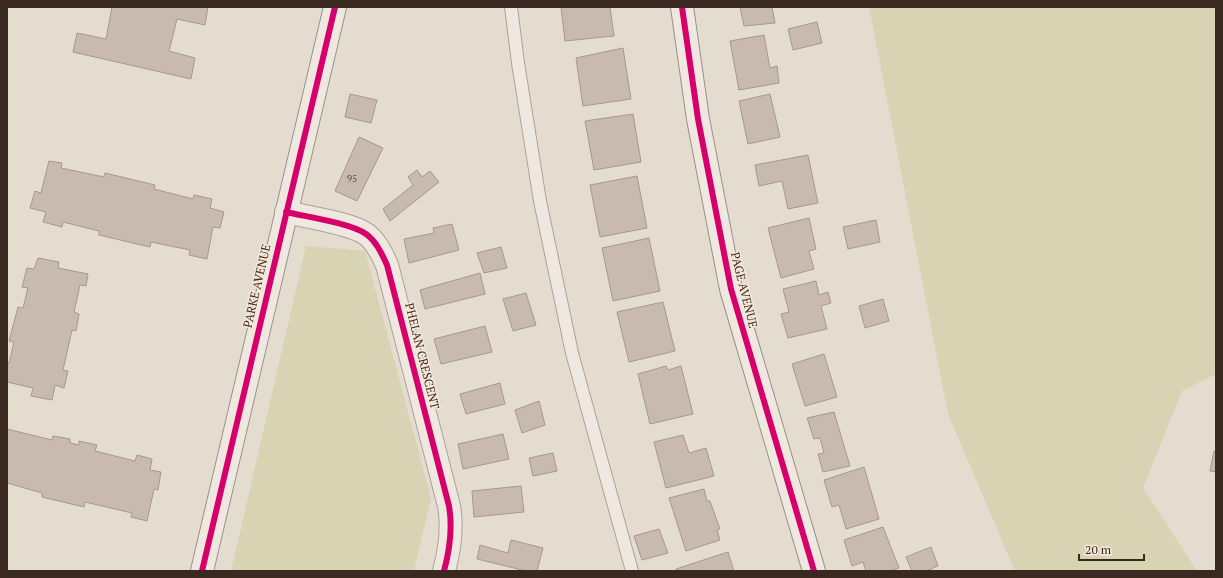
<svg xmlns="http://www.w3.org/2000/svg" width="1223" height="578" font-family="'PT Serif',serif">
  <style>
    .green { fill: #d7d3b3 }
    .building { fill: #c9bab1; stroke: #a5988f }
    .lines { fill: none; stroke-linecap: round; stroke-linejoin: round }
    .lane-casing { stroke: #aba299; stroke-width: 14 }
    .street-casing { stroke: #aba299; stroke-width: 24 }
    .secondary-casing { stroke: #9a9189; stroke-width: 24 }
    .lane { stroke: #eee8e1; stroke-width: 12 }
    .street { stroke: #eee8e1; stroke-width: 22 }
    .secondary { stroke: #eee8e1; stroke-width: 22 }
    .cycleway-casing { stroke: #f5e8d8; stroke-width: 8 }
    .cycleway { stroke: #d6006c; stroke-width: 6 }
    .labels { text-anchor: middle; stroke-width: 3; stroke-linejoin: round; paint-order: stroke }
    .number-label { font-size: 10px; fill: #5e4d45 }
    .street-label { font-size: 12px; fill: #3a2921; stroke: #f5e8d8 }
  </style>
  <rect width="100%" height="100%" fill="#e5dcd0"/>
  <path class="green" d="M869,7H1216V374L1182,391L1143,488L1197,571H1015L948,414Z
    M306,246L365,251L431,498L414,571H231Z"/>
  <path class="building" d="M112,7H208L205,25L177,19L169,51L195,58L191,79L73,52L77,33L106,39Z
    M561,7H610L614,36L565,41Z
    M740,7H772L775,23L744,26Z
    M817,22L822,43L793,50L788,29Z
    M764,35L770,68L777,66L779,83L739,90L730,41Z
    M623,48L631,99L583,106L576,58Z
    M350,94L377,100L371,123L345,117Z
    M770,94L780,137L748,144L739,101Z
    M633,114L641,162L594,170L585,121Z
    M359,137L383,148L357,201L335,191Z
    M808,155L818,203L788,209L782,181L759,186L755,165Z
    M49,161L62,163L61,168L104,177L105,173L155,185L154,189L193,199L194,195L212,199L210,208L224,212L220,228L213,227L207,259L189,255L190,250L151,242L150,247L99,235V231L63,222L62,227L43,222L46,212L30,208L35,191L41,193Z
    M417,170L422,177L430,171L439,182L390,221L383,209L413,185L408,177Z
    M637,176L647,228L600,237L590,185Z
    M809,218L816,249L809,251L814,269L781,278L768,228Z
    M876,220L880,242L848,249L843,227Z
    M452,224L459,250L409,263L404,239L434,233L433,228Z
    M649,238L660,291L613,301L602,248Z
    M501,247L507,268L484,273L477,253Z
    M38,258L59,262L58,268L88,274L86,286L80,285L74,312L79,314L76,331L72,330L63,370L68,371L64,388L55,385L52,400L31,396L33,388L7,382V363H9L14,342L9,341L18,307L23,308L28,288L22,287L27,268L34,269Z
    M480,273L485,294L425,309L420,290Z
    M816,281L819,295L828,292L831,303L821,306L827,329L788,338L781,314L789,312L783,289Z
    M526,293L536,325L513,331L503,299Z
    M883,299L889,321L865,328L859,306Z
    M663,302L675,351L629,362L617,312Z
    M485,326L492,352L441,364L434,339Z
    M824,354L837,397L805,406L792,364Z
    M666,366L668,370L681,366L693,414L650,424L638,374Z
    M500,383L505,404L466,414L460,394Z
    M539,401L545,425L522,433L515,410Z
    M834,412L850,466L823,472L818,454L824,453L820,438L814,439L807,418Z
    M7,429L52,440L53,436L70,439V443L79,445V441L97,445L95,451L135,461L137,455L152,459L150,470L161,472L158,490L154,489L147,521L131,517L132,513L85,502L84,507L42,497V493L7,483Z
    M503,434L509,459L463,469L458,444Z
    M683,435L689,453L706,448L714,476L666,488L654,442Z
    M1214,451L1216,452V472L1210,471Z
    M553,453L557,471L533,476L529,458Z
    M864,467L879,519L846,529L839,505L832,507L824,480Z
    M521,486L524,512L474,517L472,491Z
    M704,489L707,501H710L720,529L717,530L720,540L686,551L669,498Z
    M883,527L899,568L889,571H866L863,562L852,566L844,540Z
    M659,529L668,553L642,560L634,536Z
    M511,540L543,548L537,571H526L477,559L480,545L508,553Z
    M931,547L938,566L926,571H912L906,557Z
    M728,552L734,571H676V569Z"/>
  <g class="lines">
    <defs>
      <path id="lane" d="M511,7L518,63L540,201L572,353L632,571"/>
      <path id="street" d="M286,212C307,217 350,223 366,234C376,241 382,254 387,265L449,506C453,529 450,549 444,571"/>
      <path id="secondary" d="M682,7L698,119L731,289L814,571
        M202,571L335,7"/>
    </defs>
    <use href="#lane" class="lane-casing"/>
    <use href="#street" class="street-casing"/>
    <use href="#secondary" class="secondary-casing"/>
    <use href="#lane" class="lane"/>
    <use href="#street" class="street"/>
    <use href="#secondary" class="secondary"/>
    <defs>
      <path id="cycleway" d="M682,7L698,119L731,289L814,571
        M286,212C307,217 350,223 366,234C376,241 382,254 387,265L449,506C453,529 450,549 444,571
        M202,571L335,7"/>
    </defs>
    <use href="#cycleway" class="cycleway-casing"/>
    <use href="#cycleway" class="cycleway"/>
  </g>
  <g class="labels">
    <g class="number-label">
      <text x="352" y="182">95</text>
    </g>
    <g class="street-label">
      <text transform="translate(257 286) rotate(-77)" y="4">PARKE AVENUE</text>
      <text transform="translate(744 290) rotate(76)" y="4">PAGE AVENUE</text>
      <text transform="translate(422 356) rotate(76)" y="4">PHELAN CRESCENT</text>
    </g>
  </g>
  <rect width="1223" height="578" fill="none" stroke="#3a2921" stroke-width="16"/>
  <path d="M1079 554v6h65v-6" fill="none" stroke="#3a2921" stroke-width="2"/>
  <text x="1085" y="554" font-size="12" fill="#3a2921" stroke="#f5e8d8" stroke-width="3" paint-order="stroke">20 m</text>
</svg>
